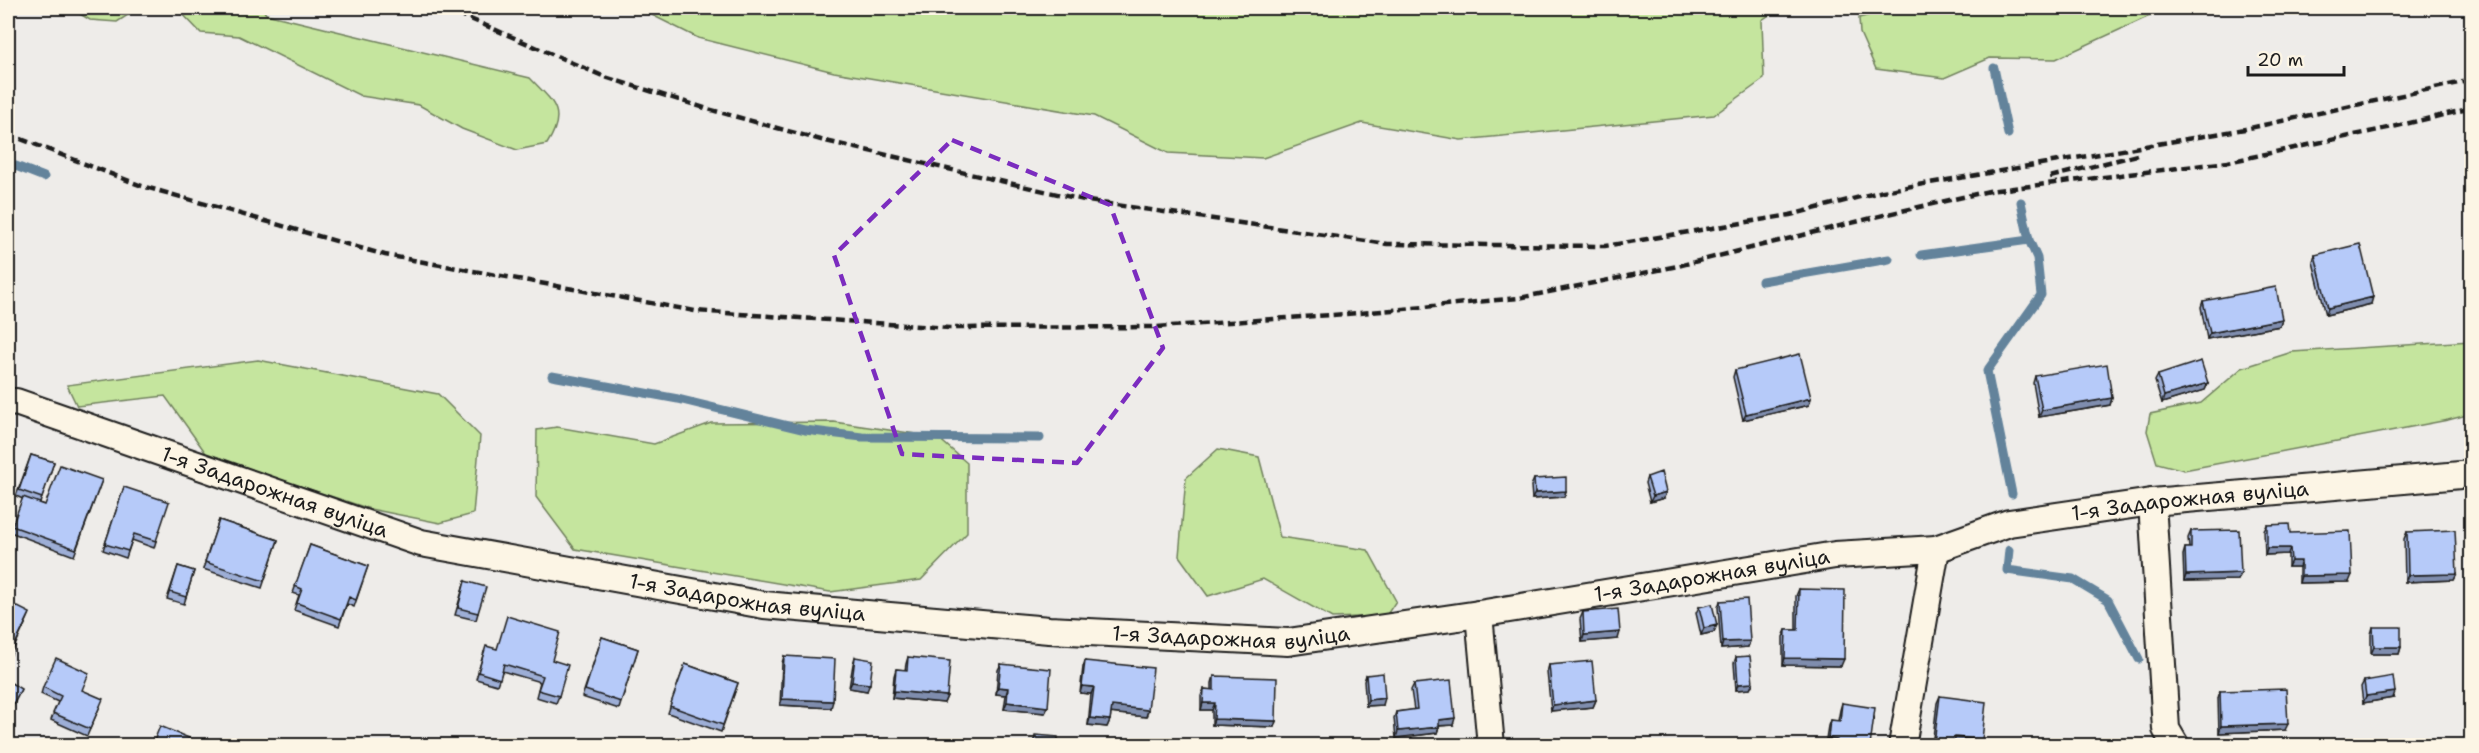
<svg xmlns="http://www.w3.org/2000/svg" width="2479" height="753" font-family="'Shantell Sans',sans-serif">
  <style>
    .green { fill: #c5e59e; stroke: #70805d; stroke-width: 1.5 }
    .lines { fill: none; stroke-linecap: round; stroke-linejoin: round }
    .stream { stroke: #63839b; stroke-width: 9 }
    .minor-casing { stroke: #1c1c1c; stroke-width: 30 }
    .minor { stroke: #fcf5e5; stroke-width: 26 }
    .rail { stroke: #1c1c1c; stroke-width: 4.5; stroke-dasharray: 9 4.5; stroke-linecap: butt }
    .wall { fill: #9daed6; stroke: #1c1c1c; stroke-width: 1.5 }
    .shaded-wall { fill: #7f8dae; stroke: #1c1c1c; stroke-width: 1.5 }
    .building { fill: #b6caf9; stroke: #1c1c1c; stroke-width: 1.5 }
    .marked { fill: none; stroke: #7b2cbf; stroke-width: 4.5; stroke-dasharray: 12 8; stroke-linejoin: round }
    .labels { text-anchor: middle; stroke-width: 6; stroke-linejoin: round; paint-order: stroke }
    .street-label { font-size: 21px; fill: #1c1c1c; stroke: #fcf5e5 }
  </style>
  <rect width="100%" height="100%" fill="#eeece9"/>
  <filter id="ink" filterUnits="userSpaceOnUse"><feTurbulence type="fractalNoise" baseFrequency=".0167" numOctaves="2"/><feDisplacementMap in="SourceGraphic" scale="12" xChannelSelector="R" yChannelSelector="G"/><feConvolveMatrix kernelMatrix="1 2 1 2 8 2 1 2 1" color-interpolation-filters="sRGB"/></filter>
  <g filter="url(#ink)">
    <path class="green" d="M70,8H139L117,22L90,20Z
      M177,8H262L266,14L530,78C553,102 568,111 547,144L517,150L462,129L419,105L361,96L239,36L201,33Z
      M638,8H1780L1762,20L1764,79L1714,115L1461,140L1362,123L1263,158L1168,153L1094,116L834,72L698,38Z
      M1896,8H2167L2056,59L1990,58L1944,78L1876,69L1860,33L1859,18Z
      M2471,341V414L2448,420L2184,470L2157,463L2147,431L2150,414L2201,403L2242,368L2292,352Z
      M258,360L438,394L480,436L473,514L440,523L370,509L208,456L165,396L77,406L67,385Z
      M834,422L937,437L967,463V533L921,580L830,592L575,549L536,497L537,430L557,427L654,444L711,423Z
      M1218,449L1259,457L1280,537L1368,550L1396,601L1386,616L1332,618L1263,579L1208,596L1179,556L1186,478Z"/>
    <g class="lines">
      <path class="stream" d="M1994,68L2008,134
        M8,163L44,177
        M1921,255L2029,240
        M1762,281L1889,259
        M552,376L678,399L805,430L862,437L1040,438
        M2012,494L1987,371L2041,295L2037,258L2029,240L2021,202
        M2009,550L2007,570L2073,579L2108,600L2139,659"/>
      <defs>
        <g id="minor">
          <path id="s1" d="M8,403L16,402L421,543L764,605L1049,630L1288,642L1479,614L1835,555L1936,549L2009,523L2152,502L2472,474"/>
          <path d="M2152,502L2166,729L2176,746"/>
          <path d="M1479,614L1491,746"/>
          <path d="M1902,746L1936,549"/>
        </g>
      </defs>
      <use href="#minor" class="minor-casing"/>
      <use href="#minor" class="minor"/>
      <path class="rail" d="M445,8L605,77L708,109L821,140L1088,201L1387,244L1605,246L1790,215L1883,191L2245,129L2472,80
        M8,134L142,186L385,255L695,311L949,328L1157,327L1360,313L1519,298L1678,266L1888,214L1989,191L2228,162L2397,126L2472,108
        M2050,177L2137,155"/>
    </g>
    <path class="wall" d="M2315,255L2371,304L2326,315L2313,262Z
      M2203,301L2282,319L2280,326L2207,339L2201,307Z
      M1735,370L1811,398L1809,405L1743,420L1733,377Z
      M2158,375L2208,383L2205,390L2162,403L2155,381Z
      M2035,376L2112,398L2110,405L2039,417L2033,383Z
      M31,455L54,462L40,503L45,505L102,480L74,556L10,532L23,499L16,496Z
      M1647,477L1664,498L1650,502L1645,483Z
      M1534,479L1566,491L1564,497L1532,499L1531,486Z
      M124,487L156,541L154,548L132,540L126,558L103,550Z
      M219,520L278,540L262,588L203,569Z
      M2267,525L2290,533L2349,582L2299,583V567H2288V554L2265,555L2264,531Z
      M2191,531L2241,573L2238,580L2184,581L2183,555L2185,548H2189L2188,538Z
      M2407,532L2457,574L2454,580L2405,582L2404,539Z
      M310,545L368,566L354,607L347,604L339,626L294,610L299,595L293,593Z
      M178,566L194,571L184,604L167,599Z
      M465,581L478,613L476,620L455,615Z
      M1799,589L1841,666L1783,665V637L1786,630H1796V596Z
      M1720,601L1750,641L1748,647L1721,649L1718,607Z
      M2470,606H2472V635H2469L2468,613Z
      M1699,607L1714,632L1701,635L1696,613Z
      M1583,612L1618,639L1582,642L1580,619Z
      M2373,627L2401,647L2399,654H2371V634Z
      M602,637L638,649L619,709L582,697Z
      M497,649L552,660L559,696L556,703L536,697L540,682L502,671L497,685L476,679L484,652Z
      M784,656L831,708L780,705L782,663Z
      M855,657L867,691L849,688L853,664Z
      M908,657L947,696L944,703L892,698L894,676L896,669L905,670L906,664Z
      M1736,657L1753,683L1750,689L1736,690L1734,663Z
      M1085,661L1148,710L1146,717L1111,713L1110,720L1107,727L1088,725L1091,694L1080,693L1083,667Z
      M685,664L738,683L721,732L668,713Z
      M1001,664L1048,707L1045,713L1004,709L1006,695L996,694L998,670Z
      M1549,665L1596,700L1593,707L1551,711L1547,672Z
      M1366,675L1383,705L1366,706L1364,681Z
      M1214,676L1276,721L1274,727L1212,725V710H1201V696L1204,689L1212,690V683Z
      M2364,681L2393,698L2363,703L2361,687Z
      M1414,684L1453,725L1439,726L1437,733L1396,738L1394,718L1396,712L1414,710L1411,690Z
      M43,687L82,690L100,706L87,736L51,720L58,702L41,694Z
      M2220,691L2285,730L2219,733L2218,698Z
      M1940,696L1980,746H1969L1954,743V746H1932L1937,703Z
      M1842,703L1870,746L1825,745L1828,726L1830,720L1838,721L1840,710Z"/>
    <path class="shaded-wall" d="M2373,297L2371,304L2326,315L2328,308Z
      M2282,319L2280,326L2207,339L2210,333Z
      M2208,383L2205,390L2162,403L2164,396Z
      M1811,398L1809,405L1743,420L1746,414Z
      M2112,398L2110,405L2039,417L2042,410Z
      M1566,491L1564,497L1532,499L1535,493Z
      M1666,492L1664,498L1650,502L1653,496Z
      M2267,548H2290L2288,554L2265,555Z
      M2291,561H2301L2299,567H2288Z
      M2241,573L2238,580L2184,581L2186,575Z
      M2457,574L2454,580L2405,582L2408,575Z
      M2352,575L2349,582L2299,583L2301,576Z
      M30,613L27,620L8,661V659Z
      M1717,625L1714,632L1701,635L1704,628Z
      M1620,632L1618,639L1582,642L1584,635Z
      M1750,641L1748,647L1721,649L1723,642Z
      M2374,647H2401L2399,654H2371Z
      M1785,658L1844,659L1841,666L1783,665Z
      M852,682L870,684L867,691L849,688Z
      M1753,683L1750,689L1736,690L1738,684Z
      M1082,686L1094,687L1091,694L1080,693Z
      M998,687L1008,688L1006,695L996,694Z
      M21,689L18,696L8,715V713Z
      M894,691L947,696L944,703L892,698Z
      M2395,692L2393,698L2363,703L2366,696Z
      M1385,698L1383,705L1366,706L1368,700Z
      M782,699L833,701L831,708L780,705Z
      M1596,700L1593,707L1551,711L1553,705Z
      M1007,702L1048,707L1045,713L1004,709Z
      M1203,703H1215L1212,710H1201Z
      M1112,706L1148,710L1146,717L1109,713Z
      M1090,718L1110,720L1107,727L1088,725Z
      M1455,718L1453,725L1436,726L1439,720Z
      M1214,719L1276,721L1274,727L1212,725Z
      M2288,724L2285,730L2219,733L2221,726Z
      M1439,727L1437,733L1396,738L1398,731Z
      M1955,737L1982,740L1980,746H1969L1952,743Z
      M1828,738L1837,740L1835,746L1825,745Z
      M1934,743L1952,746H1933Z"/>
    <path class="building" d="M2360,244L2373,297L2328,308L2315,255Z
      M2276,287L2282,319L2210,333L2203,301Z
      M1800,354L1811,398L1746,414L1735,370Z
      M2201,361L2208,383L2164,396L2158,375Z
      M2107,364L2112,398L2042,410L2035,376Z
      M8,451L12,453L8,468Z
      M31,455L54,462L42,498L19,490Z
      M60,465L102,480L76,549L12,526L23,497L45,505Z
      M1661,472L1666,492L1653,496L1647,477Z
      M1566,477V491L1535,493L1534,479Z
      M124,487L169,502L156,541L134,534L128,551L105,544Z
      M219,520L278,540L264,581L205,562Z
      M2289,524L2290,533L2350,531L2352,575L2301,576V561H2291L2290,548H2267V525Z
      M2239,530L2241,573L2186,575L2185,548H2191V531Z
      M2455,530L2457,574L2408,575L2407,532Z
      M310,545L368,566L356,600L349,597L341,619L297,603L302,589L295,586Z
      M178,566L194,571L186,597L170,592Z
      M465,581L486,587L478,613L458,608Z
      M1799,589L1845,590L1844,659L1785,658L1786,630H1798Z
      M1747,599L1750,641L1723,642L1720,601Z
      M8,602L30,613L8,659Z
      M1712,604L1717,625L1704,628L1699,607Z
      M2470,606H2472V626Z
      M1618,609L1620,632L1584,635L1583,612Z
      M507,616L560,632L552,660L568,665L559,696L538,690L543,676L504,664L500,679L478,672L486,646L497,649Z
      M2373,627H2401V647H2374Z
      M602,637L638,649L621,702L585,690Z
      M784,656L835,659L833,701L782,699Z
      M1750,656L1753,683L1738,684L1736,657Z
      M855,657L873,660L870,684L852,682Z
      M908,657L950,661L947,696L894,691L896,669L907,670Z
      M56,658L89,673L82,690L103,699L90,729L53,713L61,696L43,687Z
      M1085,661L1153,668L1148,710L1112,706L1110,720L1090,718L1094,687L1082,686Z
      M1592,661L1596,700L1553,705L1549,665Z
      M685,664L738,683L723,725L670,706Z
      M1001,664L1051,669L1048,707L1007,702L1008,688L998,687Z
      M1383,673L1385,698L1368,700L1366,675Z
      M1214,676L1277,678L1276,721L1214,719L1215,703H1203L1204,689L1214,690Z
      M2393,676L2395,692L2366,696L2364,681Z
      M1451,680L1455,718L1439,720V727L1398,731L1396,712L1417,709L1414,684Z
      M8,681L21,689L8,713Z
      M2286,689L2288,724L2221,726L2220,691Z
      M1940,696L1986,702L1982,740L1955,737L1954,746L1934,743Z
      M1842,703L1875,708L1870,746H1836L1837,740L1828,738L1830,720L1840,721Z
      M160,726L208,746H152Z
      M1035,735L1058,737V746H1034Z"/>
  </g>
  <path class="marked" d="M952,140L1110,205L1163,348L1077,463L902,454L834,255Z"/>
  <g class="labels">
    <g class="street-label">
      <text dy="7" stroke="none"><textPath href="#s1" startOffset="282">1-я Задарожная вуліца</textPath></text>
      <text dy="7" stroke="none"><textPath href="#s1" startOffset="2226">1-я Задарожная вуліца</textPath></text>
      <text dy="7" stroke="none"><textPath href="#s1" startOffset="1740">1-я Задарожная вуліца</textPath></text>
      <text dy="7" stroke="none"><textPath href="#s1" startOffset="768">1-я Задарожная вуліца</textPath></text>
      <text dy="7" stroke="none"><textPath href="#s1" startOffset="1254">1-я Задарожная вуліца</textPath></text>
    </g>
  </g>
  <rect width="2479" height="753" fill="none" stroke="#fcf5e5" stroke-width="30"/>
  <rect x="15" y="15" width="2449" height="723" fill="none" stroke="#1c1c1c" stroke-width="2" filter="url(#ink)"/>
  <path d="M2248 66v9h96v-9" fill="none" stroke="#1c1c1c" stroke-width="3"/>
  <text x="2257" y="66" font-size="18" fill="#1c1c1c" stroke="#fcf5e5" stroke-width="4.5" paint-order="stroke">20 m</text>
</svg>
